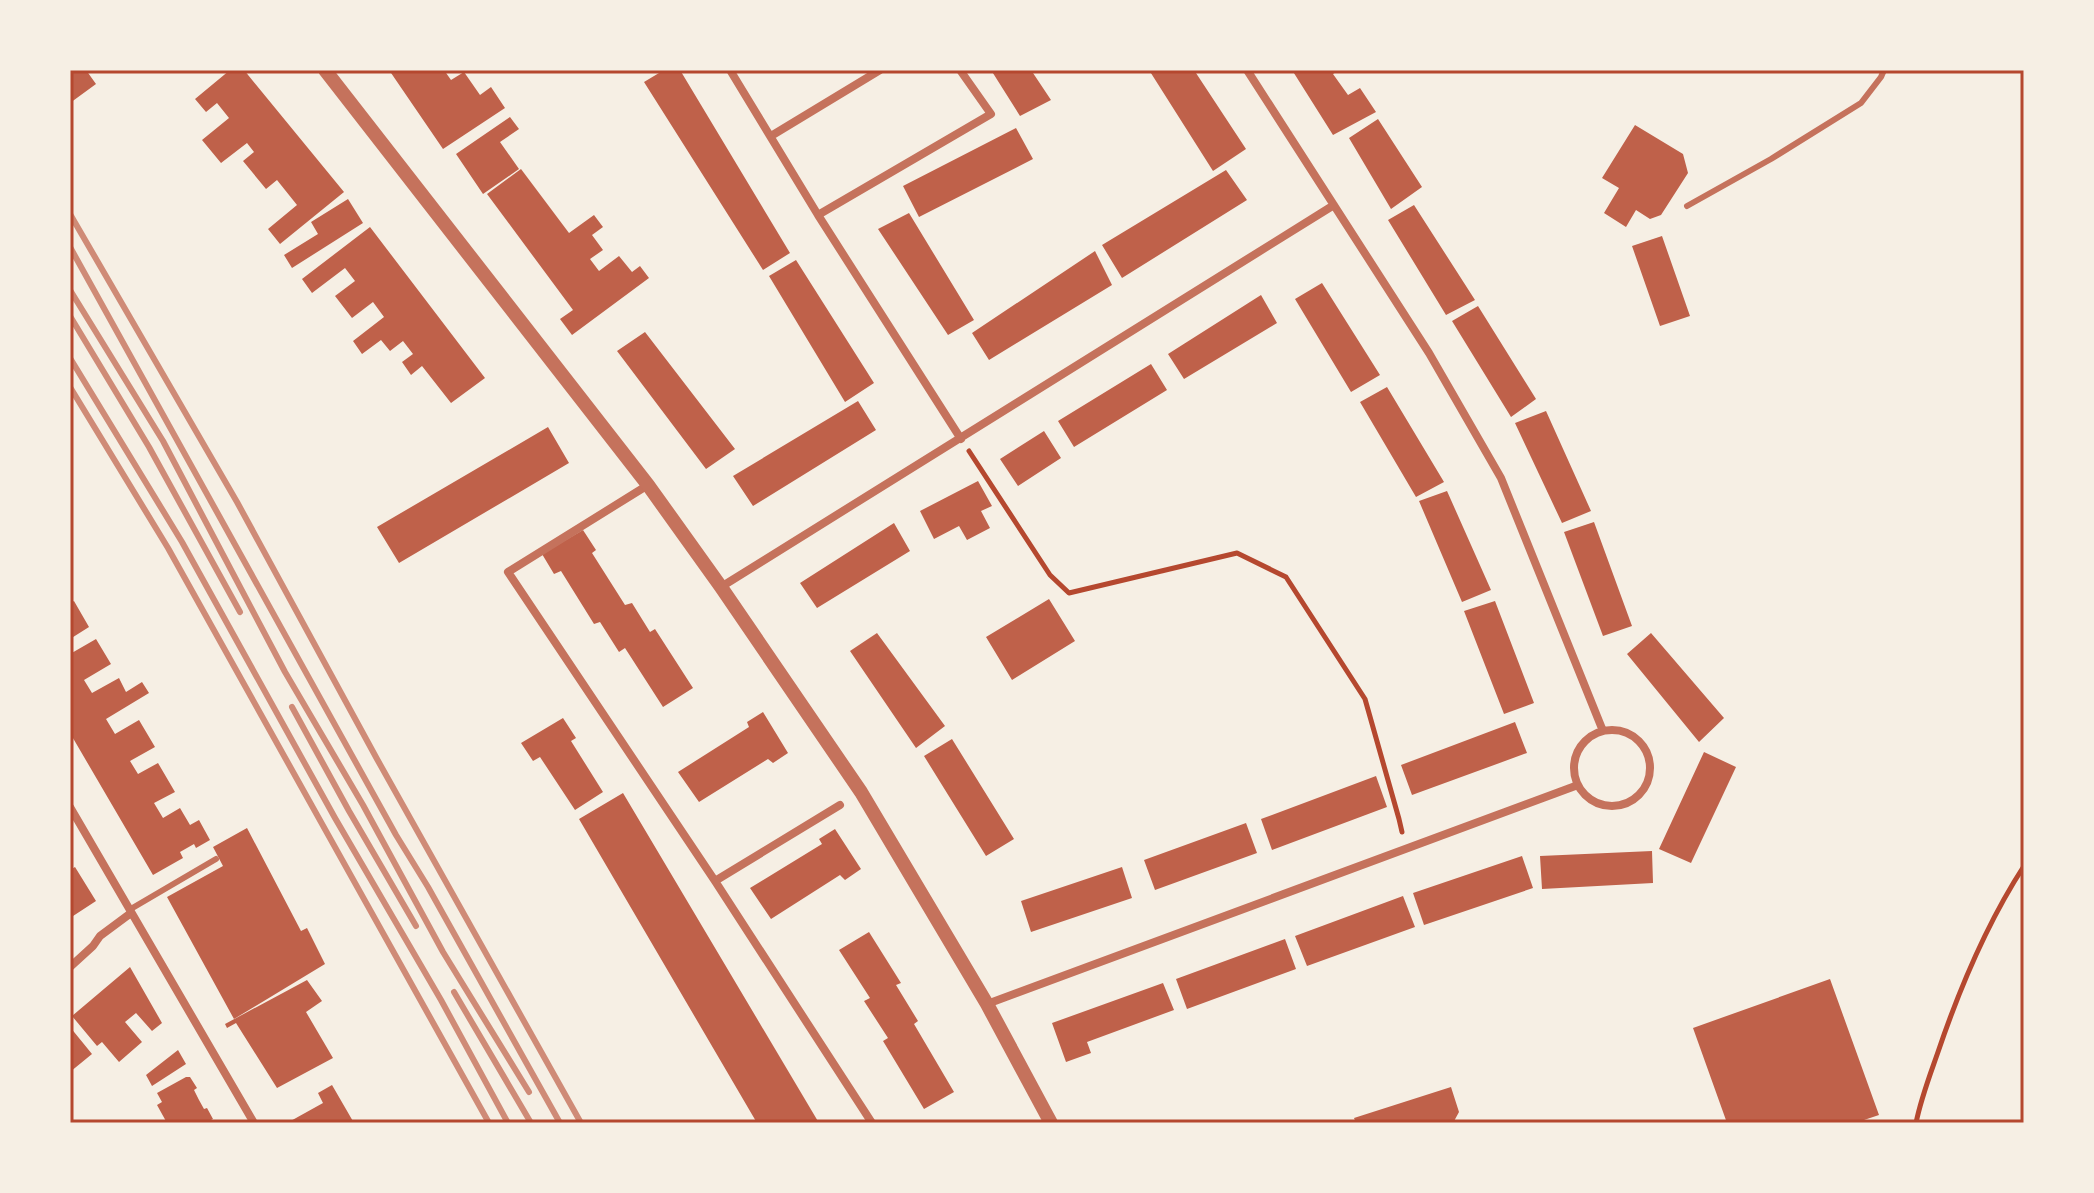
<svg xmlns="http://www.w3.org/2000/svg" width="2094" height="1193" font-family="Cabin,sans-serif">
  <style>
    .building { fill: #bf614a }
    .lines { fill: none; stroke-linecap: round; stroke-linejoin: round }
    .path { stroke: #b5482f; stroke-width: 5 }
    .service { stroke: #c5725c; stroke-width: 6 }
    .minor { stroke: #c5725c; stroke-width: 8 }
    .tertiary { stroke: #c5725c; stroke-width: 14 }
    .rail { stroke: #cf8b77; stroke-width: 6 }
    .neatline { fill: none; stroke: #b5482f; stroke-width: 3 }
  </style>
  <rect width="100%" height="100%" fill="#f6efe4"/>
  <path class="building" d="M70,70H86L96,84L70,103Z
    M230,70H244L344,192L280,244L268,229L297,205L277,180L266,189L243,161L254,152L247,143L221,163L202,140L229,118L217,103L206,112L195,99Z
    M389,70H444L451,80L464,72L480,95L491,87L505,108L443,149Z
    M664,70H680L790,253L763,270L644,82Z
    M991,70H1031L1051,100L1020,116Z
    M1149,70H1194L1246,149L1213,171Z
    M1292,70H1339L1333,74L1348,95L1360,88L1376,112L1333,135Z
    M510,117L519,129L500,142L519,169L483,194L456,154Z
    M1378,119L1422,187L1391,209L1349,138Z
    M1635,125L1683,154L1688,173L1661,215L1650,219L1636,210L1626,227L1604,213L1619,188L1602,178Z
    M1016,128L1033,159L919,217L903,186Z
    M521,169L569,233L594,215L603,227L592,235L603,250L590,259L599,271L619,256L632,272L640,266L649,278L572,335L560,319L573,310L487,194Z
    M1226,170L1247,200L1122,278L1102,245Z
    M348,199L363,223L292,268L284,255L318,234L311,222Z
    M1414,205L1475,300L1446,315L1388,220Z
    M909,213L974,320L948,335L878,229Z
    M370,227L485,378L451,403L422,366L411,375L402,362L413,354L403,341L390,351L381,340L362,354L353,341L384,317L373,302L352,318L335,296L355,281L345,268L312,293L302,279Z
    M1662,236L1690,316L1660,326L1632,246Z
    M1095,251L1112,285L989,360L972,333Z
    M796,260L874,383L845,402L769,276Z
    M1322,283L1380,375L1351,392L1295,299Z
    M1261,295L1277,323L1184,379L1168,354Z
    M1478,306L1536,399L1511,417L1452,321Z
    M645,332L735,449L706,469L617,351Z
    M1151,364L1167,390L1074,447L1058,421Z
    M1387,387L1444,482L1416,497L1360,402Z
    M858,401L876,430L753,506L733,476Z
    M1546,411L1591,511L1562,523L1515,423Z
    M548,427L569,463L399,563L377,527Z
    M1044,431L1061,458L1018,486L1000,459Z
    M978,481L992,506L981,511L990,528L967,540L959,526L934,539L920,511Z
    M1447,491L1491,590L1462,602L1419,501Z
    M1594,522L1632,626L1603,636L1564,532Z
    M894,523L910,551L817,608L800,583Z
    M583,530L596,550L592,553L625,605L632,603L650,632L655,629L693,688L663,707L625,648L619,652L600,622L594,624L561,571L554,574L542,554Z
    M1049,599L1075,641L1012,680L986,637Z
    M74,601L89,627L70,639V603Z
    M1495,601L1534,703L1504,714L1464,611Z
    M877,633L945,726L916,748L850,651Z
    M1651,633L1724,718L1699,742L1627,654Z
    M96,639L111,664L84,680L92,693L119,678L126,692L142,682L149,693L106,719L115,734L139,720L155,747L130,761L138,774L158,763L175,792L154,803L163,818L180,808L190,825L199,820L210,840L196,848L194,844L180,852L183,858L153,875L70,733V654Z
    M763,712L788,753L773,763L768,759L699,802L678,772L749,727L747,722Z
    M563,718L576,738L571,741L603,792L575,810L540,757L533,761L521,743Z
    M1515,722L1527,753L1412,795L1401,765Z
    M952,739L1014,839L986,856L924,756Z
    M1704,752L1736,767L1691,863L1659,849Z
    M1376,776L1387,807L1272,850L1261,819Z
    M623,793L819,1123H757L579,819Z
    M1246,823L1257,853L1155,890L1144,860Z
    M247,828L301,931L307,928L325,964L234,1019L167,897L223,866L213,847Z
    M835,829L861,869L845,880L840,875L771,919L750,888L822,844L819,839Z
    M1652,851L1653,883L1542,889L1540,856Z
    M1522,856L1533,888L1424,925L1413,893Z
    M75,867L96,901L70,918V870Z
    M1122,867L1132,898L1031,932L1021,901Z
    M1403,896L1415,927L1307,966L1295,936Z
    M869,932L901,983L896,985L918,1021L914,1024L954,1092L924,1109L883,1041L888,1038L864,1001L870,998L839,950Z
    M1285,939L1296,969L1187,1009L1176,979Z
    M130,967L162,1023L152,1031L136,1013L125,1022L142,1042L119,1062L102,1042L97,1046L72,1016Z
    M1830,979L1879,1115L1855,1123H1727L1693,1028Z
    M307,980L322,1001L306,1012L333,1058L277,1088L236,1023L227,1028L225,1024Z
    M1163,983L1174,1010L1087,1042L1091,1053L1066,1062L1052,1023Z
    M70,1027L92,1054L70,1072Z
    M178,1050L186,1064L152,1086L146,1075Z
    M186,1077H190L197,1088L194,1090L199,1100L204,1109L207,1108L213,1119L211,1120L212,1123H167L157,1105L162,1102L157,1093Z
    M332,1085L354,1123H287L323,1103L318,1093Z
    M1451,1087L1459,1112L1453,1123H1356L1354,1118Z"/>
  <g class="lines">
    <path class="path" d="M969,451L1050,575L1069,593L1237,553L1286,577L1365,699L1399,819L1402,832
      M1916,1123C1921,1098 1930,1075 1938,1052C1960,987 1987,923 2024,866"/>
    <path class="service" d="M1687,206L1771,159L1861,103L1881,77L1884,70
      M129,910L216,859"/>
    <path class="minor" d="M730,70L818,215L961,439
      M1247,70L1429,353L1501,478L1603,731
      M771,136L880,70
      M818,215L991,114L960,70
      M648,485L508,572L715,881L872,1123
      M721,587L1334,205
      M1574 768a38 38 0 1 1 76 0a38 38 0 1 1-76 0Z
      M70,807L254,1123
      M715,881L840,805
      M70,967L93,946L100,936L131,913
      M987,1004L1578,785"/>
    <path class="tertiary" d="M325,70L648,485L721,587L861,792L987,1004L1051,1123"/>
    <path class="rail" d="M70,214L237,502L377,759L581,1123
      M70,247L396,835L428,887L560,1123
      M70,290L163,441L285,672L363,805L443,952L529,1092
      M70,316L149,447L240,612
      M70,358L182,542L335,818L441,1000L508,1123
      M70,387L168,548L489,1123
      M292,707L349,811L416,926
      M454,992L531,1123"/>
  </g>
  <rect width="2094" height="1193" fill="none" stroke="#f6efe4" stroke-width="144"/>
  <rect x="72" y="72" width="1950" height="1049" class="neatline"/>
</svg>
